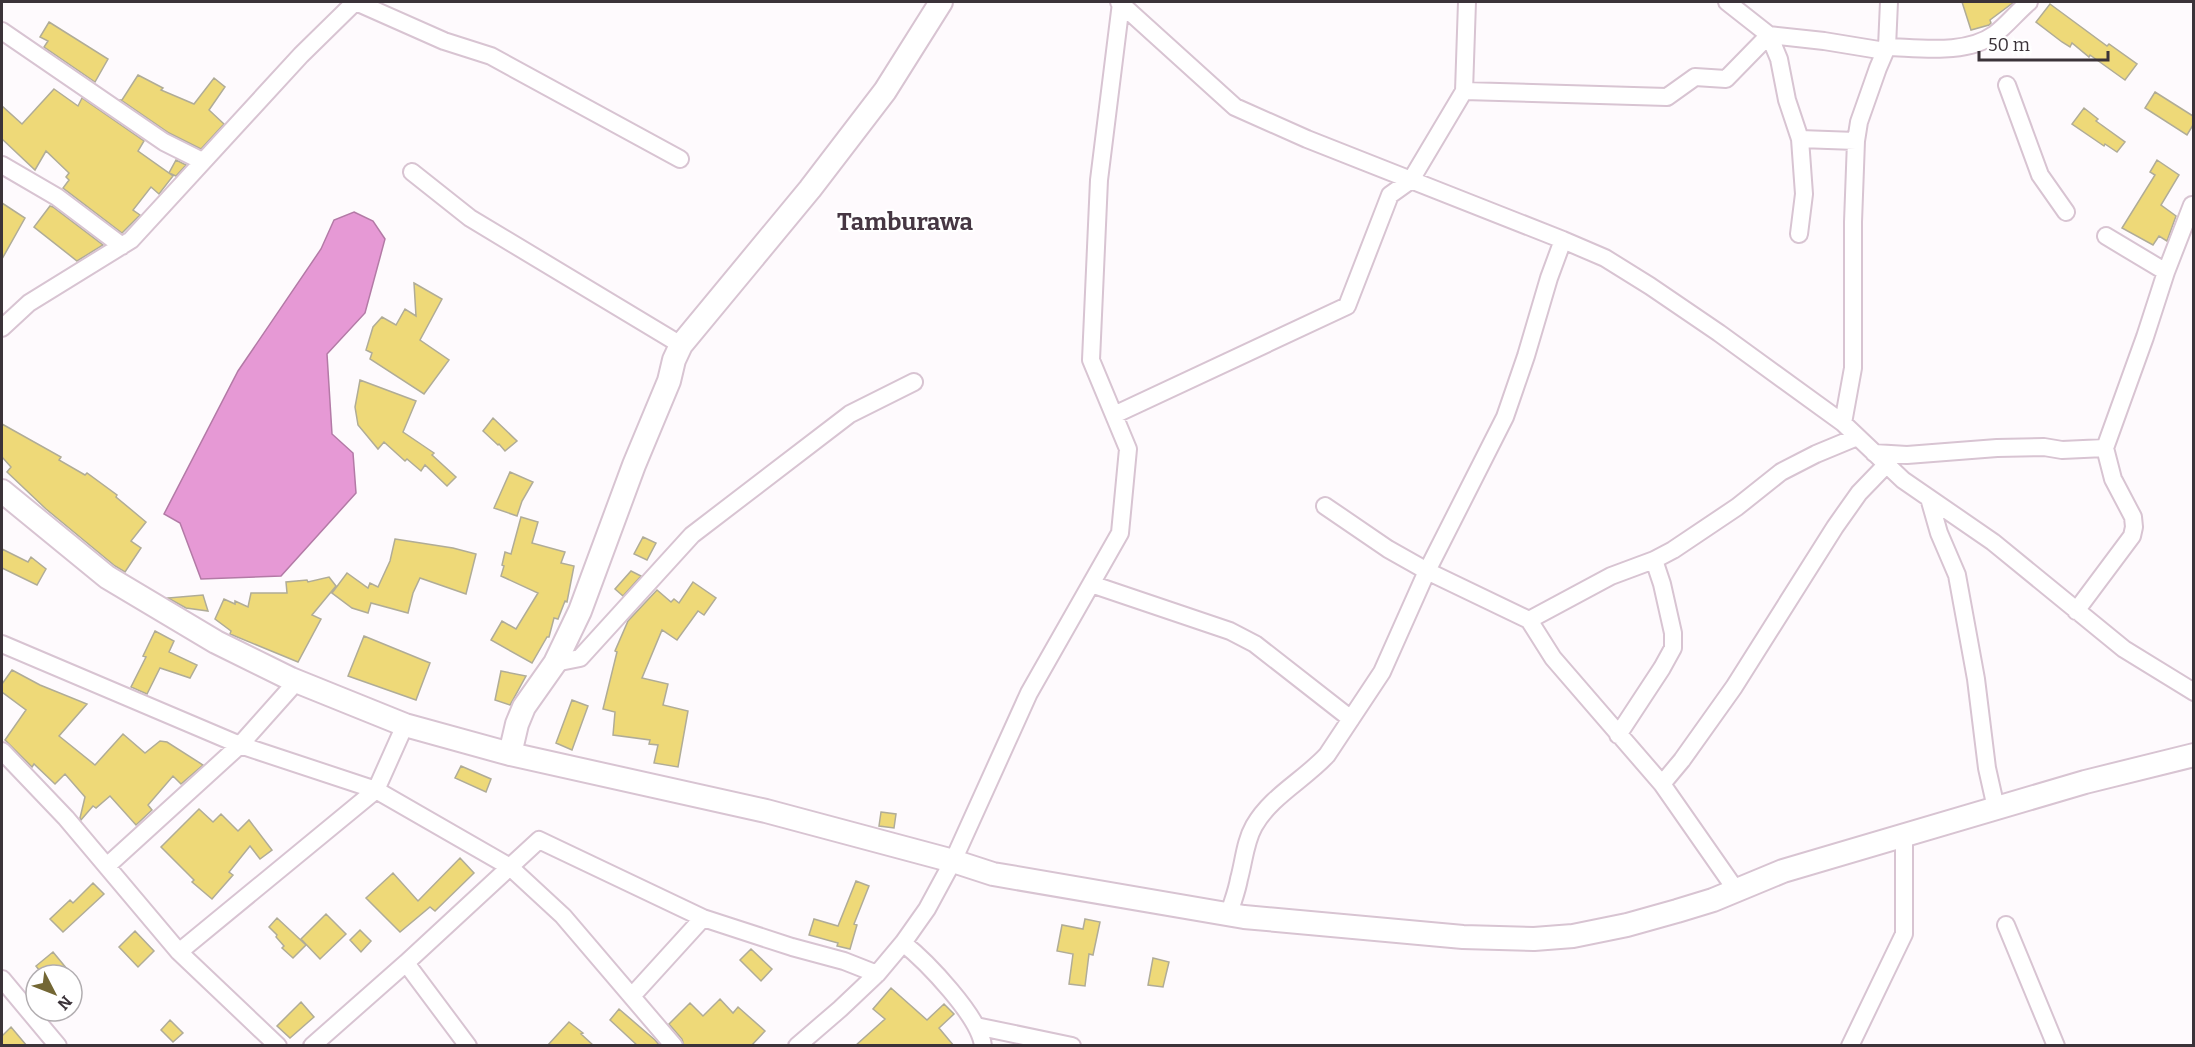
<svg xmlns="http://www.w3.org/2000/svg" width="2195" height="1047" font-family="Bitter,serif">
  <style>
    .water { fill: #e699d5; stroke: #b37aa6; stroke-width: 1.5 }
    .building { fill: #eed978; stroke: #b0ac97; stroke-width: 1.5 }
    .lines { fill: none; stroke-linecap: round; stroke-linejoin: round }
    .street-casing { stroke: #d8c4d2; stroke-width: 20 }
    .secondary-casing { stroke: #d8c4d2; stroke-width: 26 }
    .street { stroke: #fff; stroke-width: 16 }
    .secondary { stroke: #fff; stroke-width: 22 }
    .labels { text-anchor: middle; stroke-width: 4.5; stroke-linejoin: round; paint-order: stroke }
    .district-label { font-size: 24px; font-weight: bold; fill: #463743; stroke: #fff }
  </style>
  <rect width="100%" height="100%" fill="#fefafd"/>
  <path class="water" d="M354,212L373,221L385,239L365,313L327,354L332,434L353,453L356,493L281,576L201,579L180,523L164,514L238,371L321,249L334,220Z"/>
  <path class="building" d="M1962,2H2014L1990,20L1991,23L1989,25L1971,30Z
    M2050,4L2107,46L2109,44L2137,64L2125,80L2090,55L2089,57L2072,43L2070,47L2062,42L2036,22Z
    M49,22L108,59L95,82L44,47L48,41L40,37Z
    M138,75L163,88L161,90L194,104L214,78L225,87L209,110L224,124L201,149L169,133L121,100H122Z
    M54,89L78,106L82,98L144,141L138,151L173,176L159,194L151,187L133,210L140,215L122,233L63,188L69,180L66,177L69,173L46,151L35,170L2,139V106L22,124Z
    M2155,92L2193,116V125L2187,135L2145,108Z
    M2084,108L2098,119L2096,121L2125,142L2117,152L2105,144L2104,146L2072,124Z
    M176,160L186,165L176,176L169,173Z
    M2157,160L2179,175L2161,205L2176,216L2167,241L2159,236L2153,245L2122,228L2155,175L2150,172Z
    M2,203L25,218L2,259Z
    M50,206L53,207L103,245L77,261L34,227Z
    M414,283L442,299L420,340L449,360L424,394L370,359L372,353L366,350L373,327L382,317L396,325L405,309L416,316Z
    M360,380L416,401L403,432L434,453L432,455L456,477L447,486L425,465L421,471L407,459L405,461L384,442L378,449L358,425L355,407Z
    M493,418L517,441L505,451L499,444L498,445L483,431Z
    M2,424L61,457L59,460L85,475L87,473L117,495L116,497L146,522L131,541L141,548L125,572L115,566L46,509L7,472L11,467L2,457Z
    M510,472L533,482L522,501L517,516L494,508Z
    M521,517L538,522L532,543L565,552L561,563L574,566L567,602L565,601L558,619L554,618L549,637H547L532,663L491,640L502,621L516,629L538,593L501,576L504,566L502,565L505,552L511,554Z
    M643,537L656,543L647,560L634,554Z
    M395,539L453,548L476,554L466,594L420,578L413,593L408,613L371,603L368,613L352,608L332,593L347,573L368,588L370,583L378,587L390,561Z
    M2,549L28,562L31,557L46,569L37,585L2,568Z
    M631,571L641,576L623,596L615,589Z
    M329,577L336,586L312,615L321,619L298,662L230,634L231,631L215,619L224,599L235,604V601L248,607L251,593H287L286,582L307,580L308,582Z
    M693,582L716,598L704,615L698,611L677,640L662,630L642,678L668,684L663,705L688,711L678,767L654,763L658,745L649,744L650,740L613,735L615,712L603,709L617,652L615,651L628,621L657,590L671,602L674,599L679,603Z
    M203,595L208,611L186,608L168,598Z
    M155,631L174,641L169,652L197,665L190,678L160,668L147,694L131,687L146,657L143,656Z
    M364,636L430,663L416,700L348,676Z
    M12,670L40,685L87,704L59,736L95,765L123,734L145,753L160,741L167,742L203,765L181,784L173,776L148,805L152,810L136,825L110,796L96,808L93,806L81,820L80,818L85,797L65,774L55,784L34,764L32,767L5,740L26,710L2,692V684Z
    M501,671L526,676L510,705L495,700Z
    M572,700L588,706L572,750L556,743Z
    M461,766L491,779L486,792L455,778Z
    M199,809L213,822L221,814L238,831L249,820L272,850L260,859L250,846L229,872L233,875L212,899L192,882L194,880L161,847Z
    M881,812L896,814L894,828L879,826Z
    M460,858L474,873L435,911L430,907L400,932L366,898L393,873L418,901Z
    M856,881L869,886L854,924L857,925L850,949L837,946L838,943L809,935L814,919L838,926Z
    M93,883L104,894L63,932L50,919L70,900L73,903Z
    M326,914L346,934L320,959L301,939Z
    M277,918L306,945L293,958L282,948L284,946L276,937L277,935L269,927Z
    M1085,919L1100,922L1093,955L1089,954L1085,986L1069,984L1073,954L1057,951L1062,925L1083,929Z
    M360,930L371,941L361,952L350,940Z
    M135,931L154,951L138,967L119,947Z
    M751,949L772,969L761,981L740,960Z
    M53,952L72,975H43L36,966Z
    M1153,958L1169,962L1163,987L1148,985Z
    M891,988L927,1020L944,1004L954,1014L939,1028L954,1046H855L885,1019L873,1009Z
    M720,999L733,1013L738,1007L765,1031L751,1046H684L682,1039L669,1024L690,1003L703,1016Z
    M301,1002L314,1017L290,1038L277,1026Z
    M619,1009L655,1040L660,1046H638L610,1020Z
    M170,1020L183,1033L173,1042L161,1030Z
    M569,1022L583,1033L581,1034L594,1046H547Z
    M11,1027L27,1046H2V1036Z"/>
  <g class="lines">
    <defs>
      <path id="street" d="M356,2L444,41L491,56L680,159
        M1119,2L1235,107L1307,139L1563,240L1605,258L1650,286L1719,333L1843,423L1903,480L1993,542L2124,649L2194,692
        M1727,2L1769,35L1779,59L1787,100L1800,139L1804,194L1799,234
        M2,31L164,142L202,161
        M1769,35L1824,41L1885,51
        M1887,47C1921,48 1966,55 1995,34C2007,25 2017,12 2029,2
        M2007,85L2040,175L2066,212
        M1464,91L1667,97L1695,77L1726,79L1769,35
        M1800,139L1856,141
        M2,165L57,197L122,246
        M412,172L470,218L681,345
        M2106,236L2166,272
        M2,328L29,303L131,240L301,55L355,2
        M1114,415L1347,306L1390,195L1411,180L1464,91L1467,2
        M1843,423L1853,368V222L1856,141L1859,122L1878,68L1887,47L1889,2
        M1874,453L1907,455L1997,448L2044,447L2062,450L2105,448
        M1929,498L1939,533L1957,575L1976,679L1987,768L1996,808
        M1325,506L1388,549L1427,571L1529,620L1553,658L1662,784L1736,890
        M1091,584L1230,631L1255,644L1351,719
        M2076,611L2132,536L2134,527L2133,517L2113,479L2105,448L2145,337L2166,272L2192,205
        M1529,620L1611,576L1654,560L1673,550L1737,507L1781,472L1816,454L1857,437
        M2,644L240,745L107,866
        M555,663L580,658L692,535L850,414L914,382
        M297,681L240,745L376,790L405,725
        M1618,735L1662,668L1673,648V633L1662,584L1654,560
        M2,751L66,818L179,952
        M1662,784L1682,760L1734,687L1835,527L1859,493L1886,465
        M1229,914C1232,903 1237,891 1239,879C1244,861 1245,842 1254,826C1271,796 1304,780 1327,755L1382,672L1427,571L1505,417L1526,356L1549,278L1563,240
        M2006,925L2056,1046
        M903,943C926,961 980,1017 983,1046
        M406,963L468,1046
        M2,979L58,1046
        M632,996L703,918
        M976,1026L1072,1046
        M278,1046L179,952L376,790L510,867L563,916L674,1046
        M312,1046L406,963L539,840L703,918L792,947L844,961L877,974
        M797,1046L840,1009L877,974L903,943L927,909L953,861L1029,693L1120,533L1128,449L1091,360L1099,180L1121,3
        M1850,1046L1904,934V836"/>
      <path id="secondary" d="M2,491L107,577L216,642L291,679L405,725L510,754L766,811L953,861L993,874L1244,917L1463,937L1534,939L1573,936L1627,925L1677,911L1713,900L1783,871L2085,782L2194,755
        M510,754L517,724L524,707L555,663L580,611L634,465L669,381L674,360L681,345L810,189L885,91L941,2"/>
    </defs>
    <use href="#street" class="street-casing"/>
    <use href="#secondary" class="secondary-casing"/>
    <use href="#street" class="street"/>
    <use href="#secondary" class="secondary"/>
  </g>
  <g class="labels">
    <g class="district-label">
      <text x="905" y="230">Tamburawa</text>
    </g>
  </g>
  <rect width="2195" height="1047" fill="none" stroke="#3b3339" stroke-width="6"/>
  <g transform="translate(54 993) rotate(132)"><circle r="28" fill="#ffffff" stroke="#b1adb0" stroke-width="1.5"/>
  <path d="M0-4.5L10 22L0 15L-10 22Z" fill="#736734"/>
  <text y="-9" font-size="16" font-weight="bold" text-anchor="middle" fill="#3b3339">N</text>
  </g>
  <path d="M1979 51v9h129v-9" fill="none" stroke="#3b3339" stroke-width="3"/>
  <text x="1988" y="51" font-size="18" fill="#3b3339" stroke="#ffffff" stroke-width="4.5" paint-order="stroke">50 m</text>
</svg>
